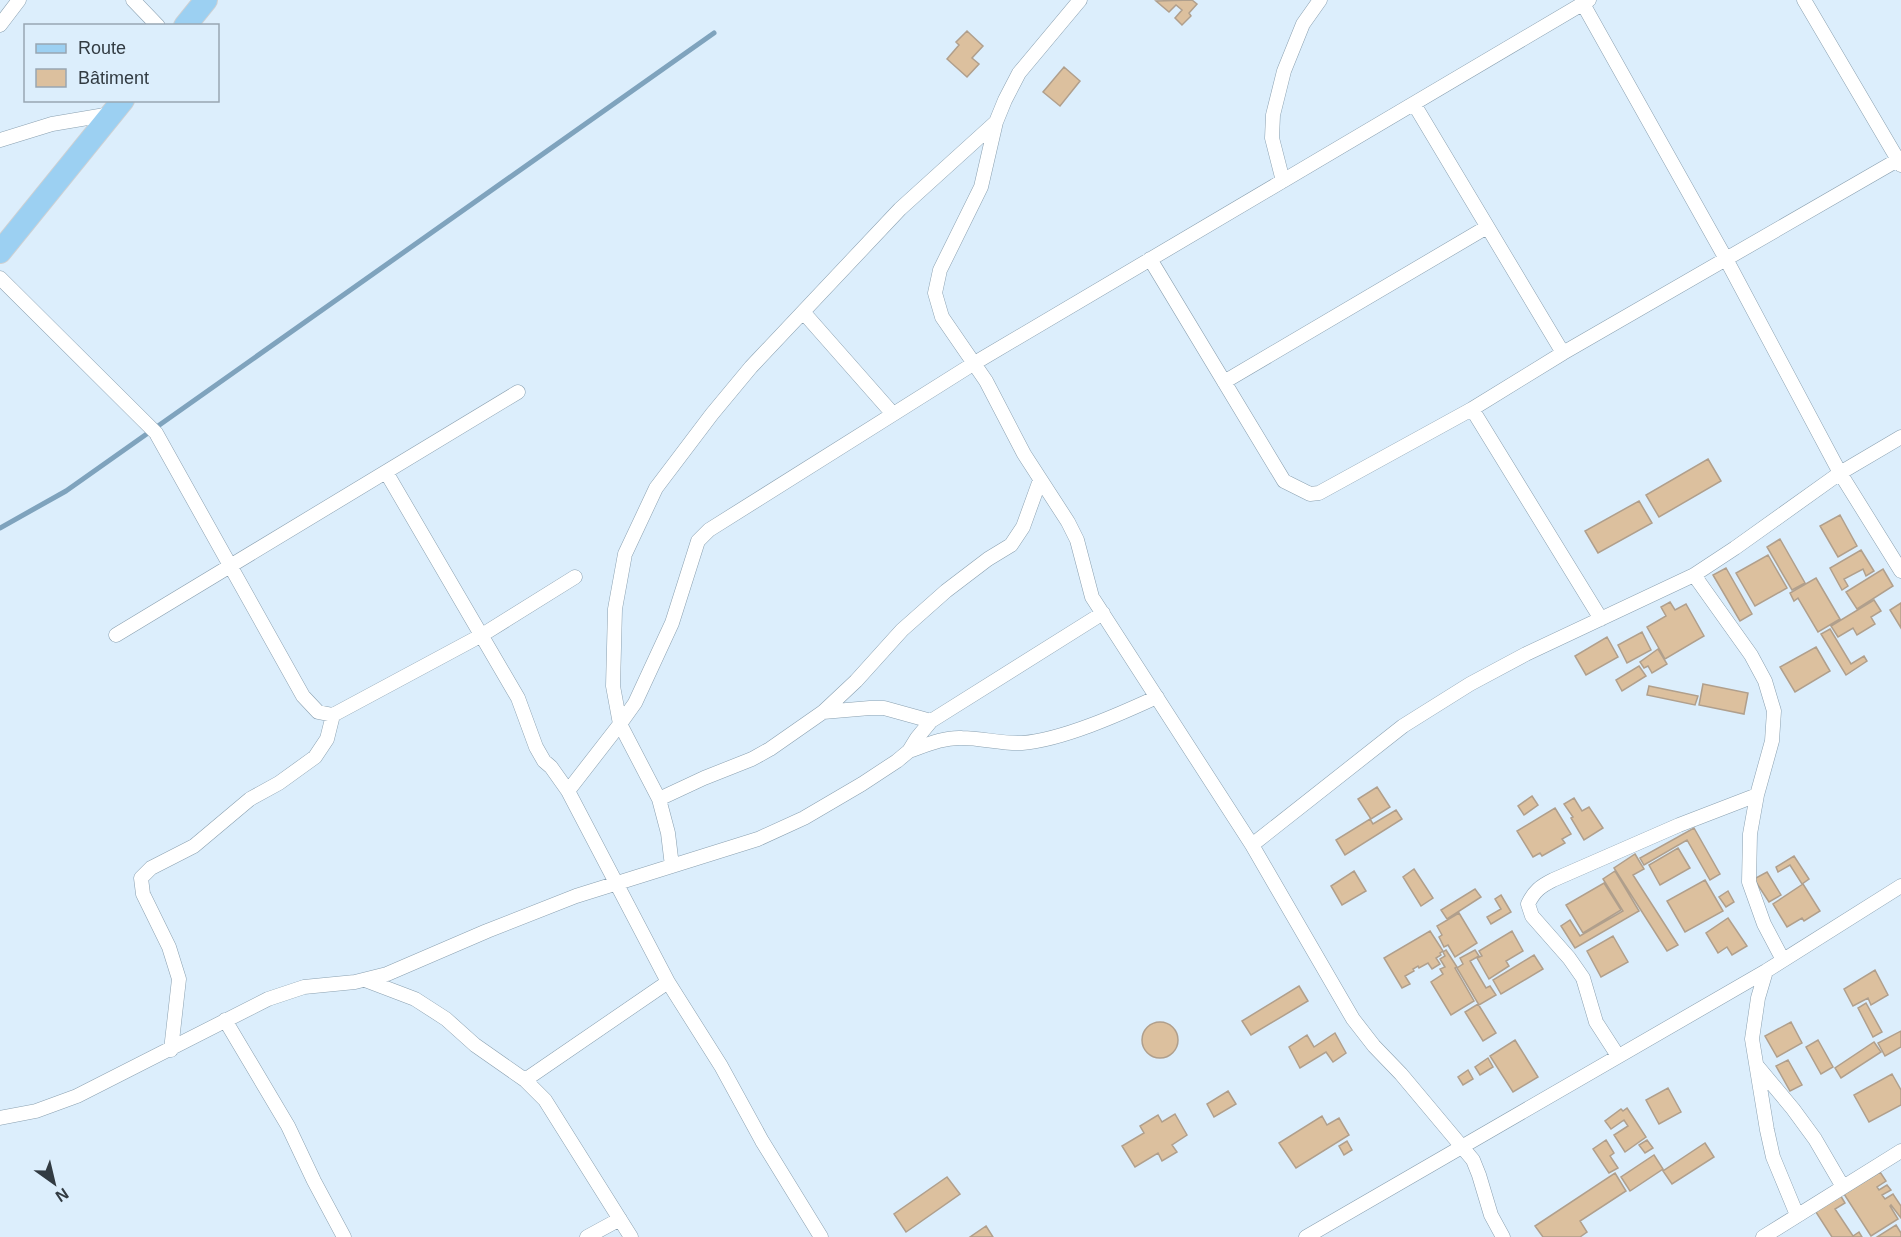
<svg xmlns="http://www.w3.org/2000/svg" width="1901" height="1237" font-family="Helvetica,sans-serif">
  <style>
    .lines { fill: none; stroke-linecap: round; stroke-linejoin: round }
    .stream { stroke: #7fa3bd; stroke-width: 5 }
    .building { fill: #dcc09e; stroke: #b09f8c; stroke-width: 1.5 }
    .minor-casing { stroke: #8aa0b0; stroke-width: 15 }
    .primary-casing { stroke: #ced0d2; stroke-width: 24 }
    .minor { stroke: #fff; stroke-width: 14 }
    .primary { stroke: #9cd0f2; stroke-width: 22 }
  </style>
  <rect width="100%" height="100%" fill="#dceefc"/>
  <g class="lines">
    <path class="stream" d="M0,528L66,491L714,33"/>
  </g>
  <path class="building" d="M1192,0L1197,4L1189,13L1191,16L1182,25L1175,18L1182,10L1176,5L1169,12L1156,1Z
    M967,31L983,46L972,58L979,64L967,77L947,59L959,45L956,42Z
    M1064,67L1080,81L1060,106L1043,92Z
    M1708,459L1721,481L1659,517L1646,495Z
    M1639,501L1652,523L1598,553L1585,531Z
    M1840,515L1857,546L1838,557L1820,526Z
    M1780,539L1805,583L1792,590L1767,547Z
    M1861,550L1874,571L1866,576L1863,569L1844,579L1848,586L1842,590L1830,568Z
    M1768,555L1787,588L1755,606L1736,573Z
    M1726,568L1752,614L1740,621L1713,575Z
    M1883,569L1893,586L1857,609L1846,592Z
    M1816,578L1840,619L1818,632L1798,598L1794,601L1790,593Z
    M1874,600L1881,611L1871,617L1875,624L1857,635L1853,628L1838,637L1831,626Z
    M1670,602L1675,610L1686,604L1704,636L1665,659L1647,627L1666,616L1661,607Z
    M1901,603V628L1890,610Z
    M1830,629L1851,664L1864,656L1867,661L1846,675L1821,634Z
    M1642,632L1651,650L1627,663L1618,645Z
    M1607,637L1618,657L1586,675L1575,656Z
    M1816,647L1830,671L1795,692L1780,667Z
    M1658,649L1667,664L1652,673L1648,666L1644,668L1640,662Z
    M1639,666L1646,676L1622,691L1616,680Z
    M1703,684L1748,693L1744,714L1699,705Z
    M1649,686L1698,696L1695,705L1647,695Z
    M1377,787L1390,807L1371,819L1358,799Z
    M1532,796L1538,805L1524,815L1518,806Z
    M1574,798L1582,811L1589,807L1603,828L1584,840L1571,818L1573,817L1564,804Z
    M1555,808L1571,834L1562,839L1565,843L1542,856L1540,853L1533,857L1517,831Z
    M1396,810L1402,819L1345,855L1336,840L1370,819L1373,824Z
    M1694,828L1720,874L1710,880L1687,840L1644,865L1640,858Z
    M1678,848L1690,868L1660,885L1649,865Z
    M1635,854L1644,869L1633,875L1678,945L1667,951L1614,868Z
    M1794,856L1809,879L1802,884L1790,865L1778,872L1776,867Z
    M1414,869L1433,898L1421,906L1403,877Z
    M1354,871L1366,891L1342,905L1331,886Z
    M1615,871L1639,911L1575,948L1561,926L1570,920L1580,936L1623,911L1603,879Z
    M1767,872L1781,895L1769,902L1754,879Z
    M1705,880L1723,911L1685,932L1667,901Z
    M1604,883L1621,910L1583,933L1566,905Z
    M1803,884L1820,911L1804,921L1802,918L1787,927L1773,904Z
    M1475,889L1481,897L1447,919L1441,910Z
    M1728,891L1734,902L1726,907L1719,897Z
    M1501,895L1511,912L1491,924L1487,917L1501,909L1495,899Z
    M1459,913L1477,943L1455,957L1448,945L1444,947L1439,937L1442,935L1437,926Z
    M1728,918L1747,946L1732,955L1727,947L1718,953L1706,933Z
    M1430,931L1443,951L1440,953L1441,955L1436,958L1440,964L1432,969L1428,963L1419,968L1418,966L1413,969L1414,971L1405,976L1410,984L1402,988L1384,958Z
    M1512,931L1523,951L1506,961L1509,966L1489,979L1477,958L1482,956L1479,951Z
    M1613,936L1628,962L1601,977L1587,951Z
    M1446,950L1457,967L1455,968L1474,1001L1451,1015L1431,982L1443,974L1440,969L1445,967L1440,959L1445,956L1443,952Z
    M1475,950L1479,956L1470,961L1486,988L1490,986L1496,995L1479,1005L1457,968L1463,964L1460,958Z
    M1534,955L1543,969L1501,994L1493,980Z
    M1875,970L1888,995L1871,1005L1868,998L1853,1006L1844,989Z
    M1299,986L1308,1001L1251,1035L1242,1021Z
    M1866,1003L1882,1032L1873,1037L1858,1008Z
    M1478,1004L1496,1033L1483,1041L1465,1012Z
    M1791,1022L1802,1043L1777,1057L1765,1036Z
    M1142 1040a18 18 0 1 1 36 0a18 18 0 1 1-36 0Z
    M1901,1031V1047L1885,1056L1878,1043Z
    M1335,1033L1346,1053L1333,1062L1326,1052L1300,1068L1289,1047L1307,1035L1314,1047Z
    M1515,1040L1538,1077L1513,1092L1490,1056Z
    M1818,1040L1833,1067L1821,1074L1806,1047Z
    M1874,1042L1881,1052L1841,1078L1835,1068Z
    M1488,1058L1493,1067L1480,1075L1475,1067Z
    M1788,1060L1802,1085L1790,1091L1776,1066Z
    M1468,1070L1473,1079L1463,1085L1458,1077Z
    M1892,1074L1901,1090V1105L1869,1122L1854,1095Z
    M1668,1088L1681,1112L1659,1124L1646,1100Z
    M1228,1091L1236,1104L1214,1117L1207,1104Z
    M1627,1108L1646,1137L1625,1152L1614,1135L1628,1126L1624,1120L1611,1129L1605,1121L1621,1109L1623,1111Z
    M1175,1114L1187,1135L1172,1145L1177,1152L1162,1161L1158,1153L1135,1167L1122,1146L1144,1133L1140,1126L1158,1115L1162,1122Z
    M1322,1116L1327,1125L1339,1118L1349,1135L1296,1168L1279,1143Z
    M1606,1140L1614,1153L1610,1156L1618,1168L1609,1173L1593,1149Z
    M1647,1140L1653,1148L1645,1153L1639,1145Z
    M1347,1141L1352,1150L1344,1155L1339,1146Z
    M1705,1143L1714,1157L1672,1184L1663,1171Z
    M1654,1155L1663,1169L1630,1191L1621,1177Z
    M1880,1172L1886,1181L1877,1187L1879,1190L1887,1185L1891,1190L1882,1195L1885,1199L1893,1194L1901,1206V1218L1891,1205L1890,1206L1898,1219L1871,1236L1844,1194Z
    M1615,1173L1626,1191L1580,1221L1587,1232L1580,1237H1543L1535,1226Z
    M947,1177L960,1194L906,1232L894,1214Z
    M1839,1193L1845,1203L1835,1209L1853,1236L1859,1232L1862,1237H1832L1814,1209Z
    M1896,1225L1901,1233V1237H1877Z
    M986,1226L993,1237H970Z"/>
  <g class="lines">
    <defs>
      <path id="minor" d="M133,0L158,26
        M1080,0L1019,73L1005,100L996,122L981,187L940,270L935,293L942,317L986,381L1024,454L1068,522L1077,540L1092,597L1252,845L1353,1019L1374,1046L1401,1074L1473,1160L1479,1175L1491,1215L1503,1237
        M1804,0L1901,165
        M1583,4L1726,259L1840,473L1901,571
        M0,25L19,0
        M1414,104L1563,353
        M0,140L52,124L111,114
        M1283,181L1272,138L1273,115L1284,71L1303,24L1320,0
        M1150,259L1284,481L1310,494L1319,493L1472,409L1563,353L1901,158
        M0,278L156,433L303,696L318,712L333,715L482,635L575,577
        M804,313L893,414
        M1224,382L1487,227
        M1472,409L1601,619
        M386,472L518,698L536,747L544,761L551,767L568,791L668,982L721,1066L762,1141L821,1237
        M1694,575L1751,655L1765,681L1774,711L1772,741L1757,795L1750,834L1749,882L1764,924L1783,960
        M116,635L518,392
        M823,712L870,708H884L931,721
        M909,751C926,745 944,737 962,738C982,738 1002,744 1022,743C1062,740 1120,714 1157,697
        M568,791L620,724L635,703L672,623L698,541L709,530L973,364L1589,0
        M659,799L704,778L752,759L770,749L823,712L856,681L902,630L946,591L988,559L1011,545L1023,527L1040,480
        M1252,845L1403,726L1470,684L1526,654L1694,575L1735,548L1840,473L1901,437
        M672,866L668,833L659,799L620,724L613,686L615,609L625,554L656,488L712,414L751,367L900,209L996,122
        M1766,971L1758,998L1752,1039L1767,1130L1773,1157L1797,1215
        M365,980L415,999L446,1019L475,1045L525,1080L545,1100L631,1237
        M225,1020L288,1126L314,1181L344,1237
        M171,1050L179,979L169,947L143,894L141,878L151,868L194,846L250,799L279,783L315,757L327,739L333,715
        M1618,1056L1596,1022L1583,978L1569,958L1532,916L1528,904C1534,891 1541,886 1553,880L1679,825L1757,795
        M1758,1067L1793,1109L1815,1139L1843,1187
        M525,1080L668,982
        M0,1118L36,1111L77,1096L268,999L304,987L355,982L387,974L487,931L576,896L758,839L804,818L862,784L897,761L909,751L917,738L931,721L1103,613
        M587,1237L620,1219
        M1306,1237L1766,971L1901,886
        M1763,1237L1901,1151"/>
      <path id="primary" d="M185,26L206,0
        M0,252L123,100"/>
    </defs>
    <use href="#minor" class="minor-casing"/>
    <use href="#primary" class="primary-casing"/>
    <use href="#minor" class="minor"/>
    <use href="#primary" class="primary"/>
  </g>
  <rect x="24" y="24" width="195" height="78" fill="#dceefc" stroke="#98a6b2" stroke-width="1.5"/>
  <rect x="36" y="44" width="30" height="9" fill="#9cd0f2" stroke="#98a6b2" stroke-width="1.5"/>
  <text x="78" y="54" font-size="18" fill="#323b42">Route</text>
  <rect x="36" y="69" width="30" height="18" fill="#dcc09e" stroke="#98a6b2" stroke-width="1.5"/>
  <text x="78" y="84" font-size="18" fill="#323b42">Bâtiment</text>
  <g transform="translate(54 1183) rotate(146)" stroke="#dceefc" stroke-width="4.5" paint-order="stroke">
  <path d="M0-4.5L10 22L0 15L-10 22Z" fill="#323b42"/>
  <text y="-9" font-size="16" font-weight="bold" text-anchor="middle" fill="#323b42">N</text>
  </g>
</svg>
